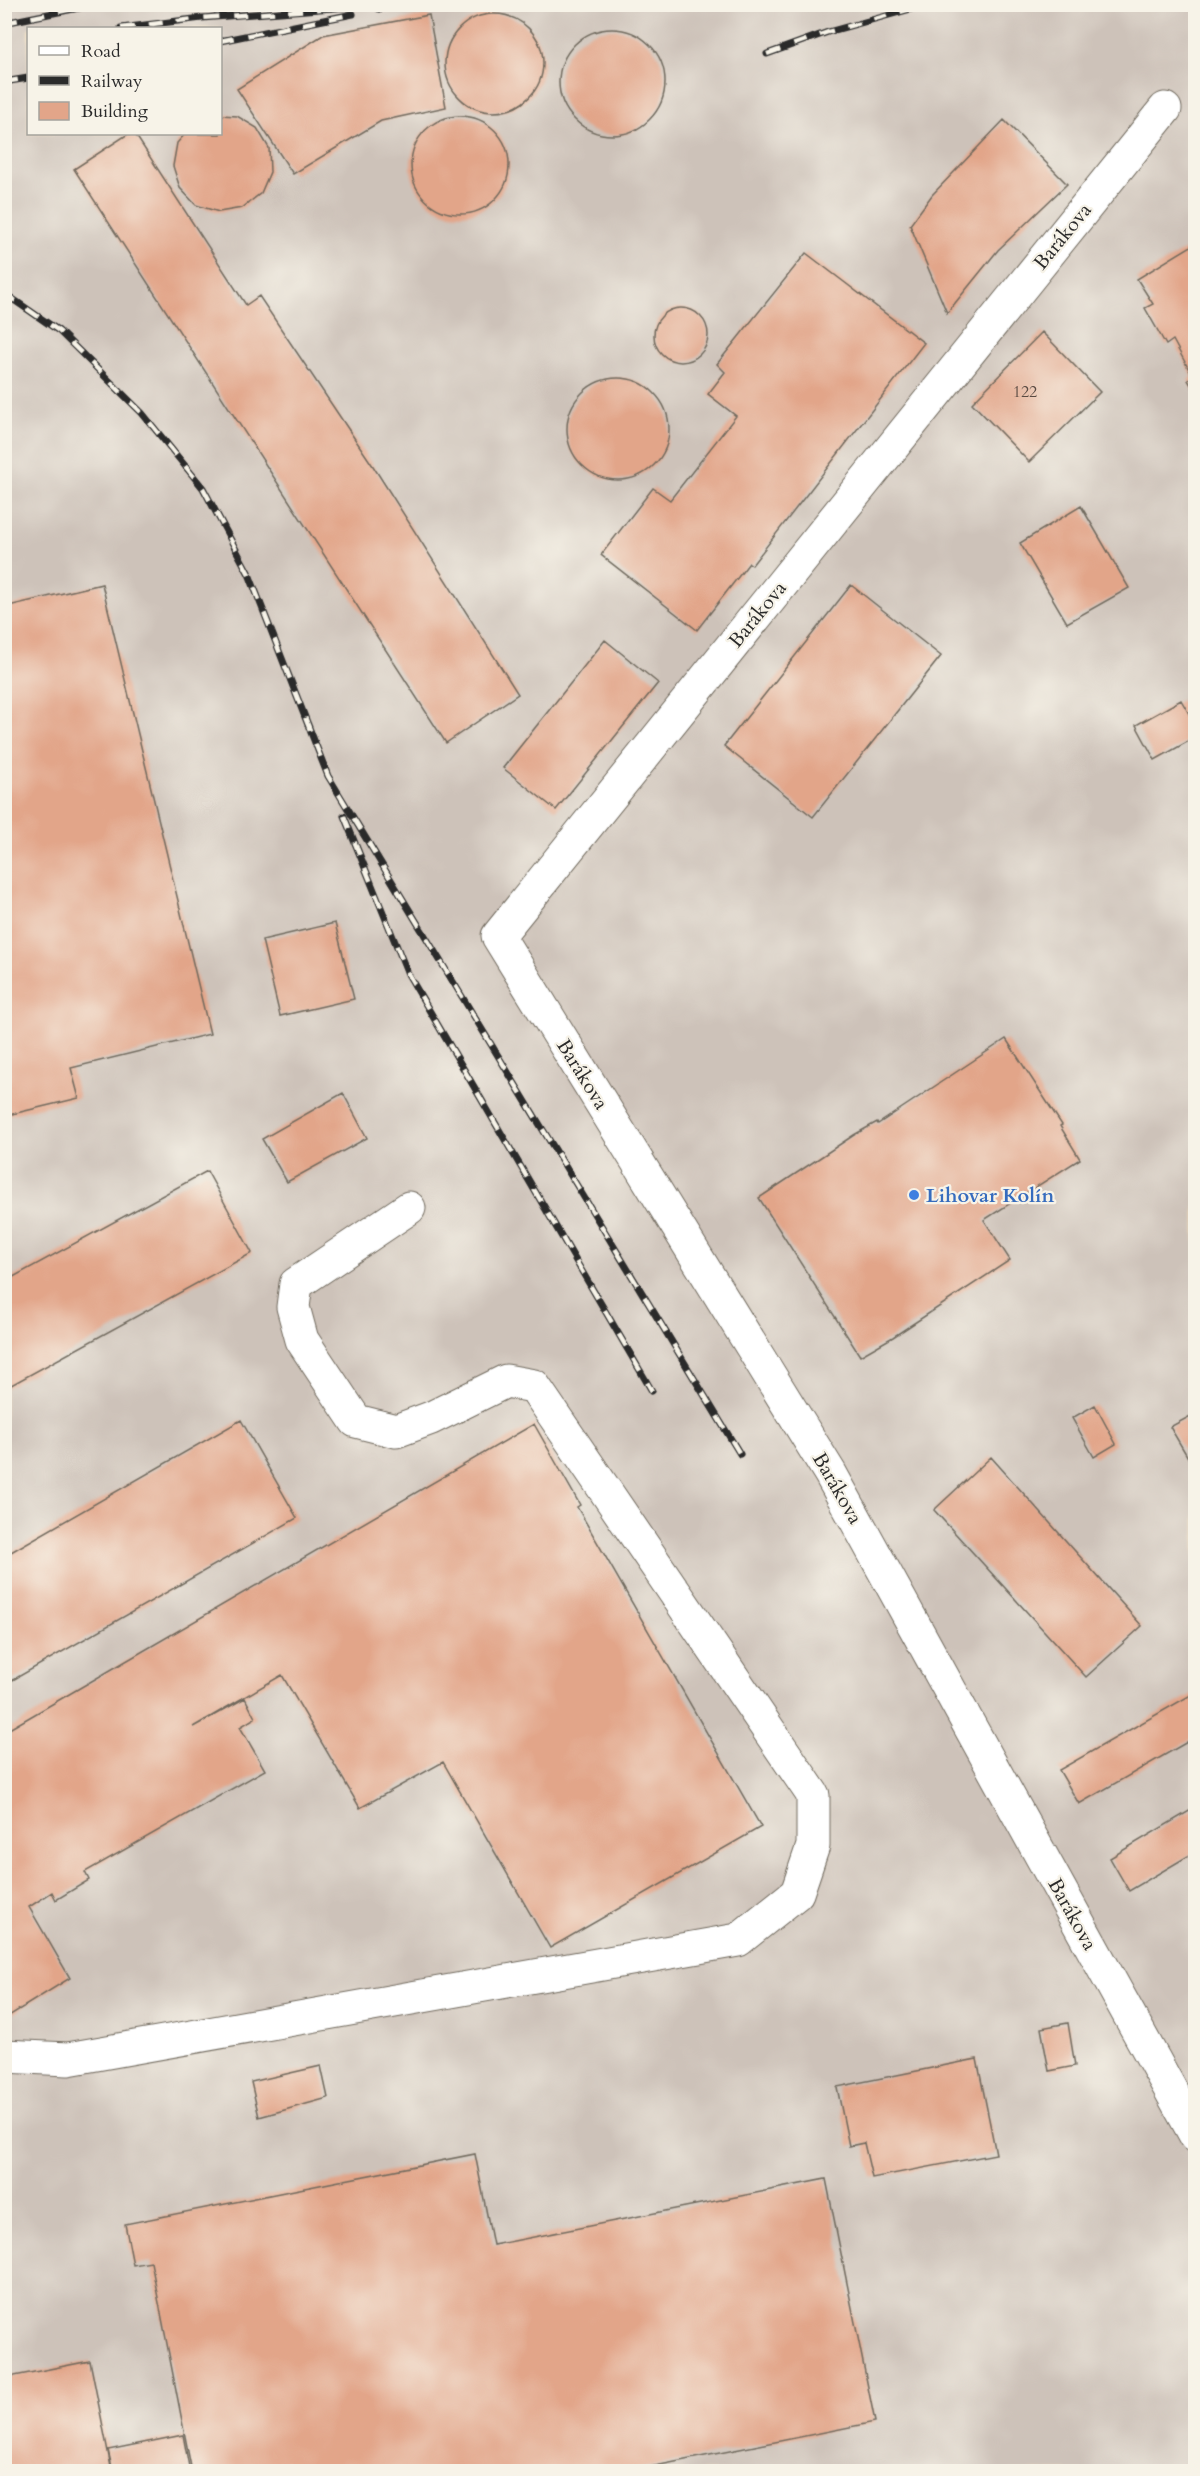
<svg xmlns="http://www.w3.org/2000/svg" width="1200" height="2476" font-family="Cardo,serif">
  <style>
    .industrial { fill: #cdc2b9; fill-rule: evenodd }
    .building { fill: #e2a589 }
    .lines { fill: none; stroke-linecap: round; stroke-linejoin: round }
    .minor-casing { stroke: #70695d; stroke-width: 35 }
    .minor { stroke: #fff; stroke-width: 33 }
    .rail-casing { stroke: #2b2b2b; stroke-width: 7 }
    .rail { stroke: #f7f3e8; stroke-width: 4.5; stroke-dasharray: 14; stroke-linecap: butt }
    .shop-dot { fill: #3f7fe0; stroke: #f7f3e8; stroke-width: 2 }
    .labels { text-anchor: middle; stroke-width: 4.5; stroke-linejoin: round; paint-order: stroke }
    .number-label { font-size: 16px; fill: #594a42 }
    .street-label { font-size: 20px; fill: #2b2b2b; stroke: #f7f3e8 }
    .shop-label { font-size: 20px; font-weight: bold; fill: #366cbe; stroke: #f7f3e8; text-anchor: start }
  </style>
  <rect width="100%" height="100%" fill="#f7f3e8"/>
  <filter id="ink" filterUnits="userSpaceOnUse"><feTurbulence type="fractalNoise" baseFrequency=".0167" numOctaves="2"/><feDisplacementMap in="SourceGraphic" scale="12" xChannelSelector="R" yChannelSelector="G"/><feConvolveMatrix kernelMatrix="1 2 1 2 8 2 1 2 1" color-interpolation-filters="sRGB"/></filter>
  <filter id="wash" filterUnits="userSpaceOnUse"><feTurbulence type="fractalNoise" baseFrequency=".008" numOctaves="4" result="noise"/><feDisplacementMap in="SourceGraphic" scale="24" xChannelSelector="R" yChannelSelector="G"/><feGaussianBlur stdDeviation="1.35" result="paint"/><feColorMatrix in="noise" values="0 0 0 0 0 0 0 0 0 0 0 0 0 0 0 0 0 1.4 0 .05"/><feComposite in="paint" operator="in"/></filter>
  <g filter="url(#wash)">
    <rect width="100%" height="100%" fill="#f0dbb9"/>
    <path class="industrial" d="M5,5H1195V2471L5,2472ZM28,28H220V134H28Z"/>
    <g id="blocks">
      <path class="building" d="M445 63a49 49 0 1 1 98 0a49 49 0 1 1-98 0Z
        M429,15L446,107L381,121L293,174L237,89L323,35Z
        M559 82a53 53 0 1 1 106 0a53 53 0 1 1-106 0Z
        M220,115L237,116L257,128L269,148L270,172L261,193L242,208L219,212L196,205L180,188L173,166L177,143L185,134H220Z
        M411 165a49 49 0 1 1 98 0a49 49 0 1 1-98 0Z
        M1004,120L1067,184L998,250L947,313L910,225L932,195Z
        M128,134H135L246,305L259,296L373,466L518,694L446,743L74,169Z
        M1196,243V393L1188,380L1193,377L1173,340L1166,345L1145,308L1153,304L1137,279Z
        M806,253L924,343L752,565L749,563L697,630L601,555L653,488L670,500L736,416L708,394L725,372L717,364Z
        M654 335a27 27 0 1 1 54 0a27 27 0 1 1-54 0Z
        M1042,332L1100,392L1029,462L972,403Z
        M567 429a51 51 0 1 1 102 0a51 51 0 1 1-102 0Z
        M1081,506L1129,588L1067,623L1020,543Z
        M102,584L210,1034L71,1068L79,1098L4,1116V607Z
        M851,585L941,656L813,817L724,746Z
        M605,640L658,683L556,810L503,768Z
        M1181,700L1196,726V737L1155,760L1136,725Z
        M335,923L354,999L280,1016L262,940Z
        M1006,1039L1062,1125L1060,1126L1080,1159L984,1220L1010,1260L893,1337L860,1356L759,1198L854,1135L877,1122L878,1124Z
        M343,1093L367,1138L287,1182L262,1139Z
        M207,1171L252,1253L4,1389V1282Z
        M1095,1405L1116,1444L1094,1457L1072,1418Z
        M1196,1413V1471L1170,1427Z
        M241,1420L297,1518L4,1685V1556Z
        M534,1424L580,1505L577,1507L761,1827L550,1948L443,1762L360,1808L282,1675L193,1727L245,1698L255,1718L240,1727L265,1770L85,1872L89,1880L56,1900L52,1892L29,1907L70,1978L4,2019V1732Z
        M991,1457L1142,1626L1086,1677L934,1510Z
        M1196,1692V1737L1079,1804L1059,1770Z
        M1196,1807L1195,1852L1129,1891L1110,1858Z
        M1068,2023L1075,2066L1049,2071L1041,2028Z
        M977,2059L996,2154L872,2178L864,2143L849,2146L837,2087Z
        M321,2066L328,2098L259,2117L251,2082Z
        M475,2154L493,2245L826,2179L875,2422L625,2472H192L151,2262L133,2265L125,2224Z
        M90,2361L112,2472H9L4,2447V2378Z
        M183,2435L190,2472H113L108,2450Z"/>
    </g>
  </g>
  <g filter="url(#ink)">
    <use href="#blocks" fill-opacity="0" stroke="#70695d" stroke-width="1.5"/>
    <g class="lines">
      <defs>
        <path id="minor" d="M1165,109L498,936L830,1473L1196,2136
          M4,2056L68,2059L738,1940L797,1893L813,1846V1795L534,1386L506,1381L431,1418L396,1431L356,1421L302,1340L293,1307L296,1284L409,1208"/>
      </defs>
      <use href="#minor" class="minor-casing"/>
      <use href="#minor" class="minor"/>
      <defs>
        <path id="rail" d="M379,9L401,4
          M4,23L98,4
          M121,28L202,18L386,4
          M220,41L353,14
          M767,54L828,32L929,4
          M4,82L28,78
          M4,293L59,331L142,413L203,488L249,574L328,776L740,1454
          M344,816L408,974L652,1391"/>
      </defs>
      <use href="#rail" class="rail-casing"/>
      <use href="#rail" class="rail"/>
    </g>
  </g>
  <circle class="shop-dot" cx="914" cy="1195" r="6"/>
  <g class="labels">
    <g class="number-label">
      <text x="1025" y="397">122</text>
    </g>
    <g class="street-label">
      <text transform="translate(1062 236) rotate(-51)" y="7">Barákova</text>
      <text transform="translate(757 614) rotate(-51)" y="7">Barákova</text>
      <text transform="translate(583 1074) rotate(58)" y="7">Barákova</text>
      <text transform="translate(838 1488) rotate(60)" y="7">Barákova</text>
      <text transform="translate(1073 1914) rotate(61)" y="7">Barákova</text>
    </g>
    <g class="shop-label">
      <text x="926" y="1202">Lihovar Kolín</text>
    </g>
  </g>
  <rect width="1200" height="2476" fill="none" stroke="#f7f3e8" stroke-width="24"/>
  <rect x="27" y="27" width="195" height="108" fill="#f7f3e8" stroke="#a5a39c" stroke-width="1.5"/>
  <rect x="39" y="46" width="30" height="9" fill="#ffffff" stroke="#a5a39c" stroke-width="1.5"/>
  <text x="81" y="57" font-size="18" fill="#2b2b2b">Road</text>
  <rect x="39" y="76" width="30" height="9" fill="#2b2b2b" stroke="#a5a39c" stroke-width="1.5"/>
  <text x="81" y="87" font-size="18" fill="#2b2b2b">Railway</text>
  <rect x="39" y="102" width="30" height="18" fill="#e2a589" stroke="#a5a39c" stroke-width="1.5"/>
  <text x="81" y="117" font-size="18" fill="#2b2b2b">Building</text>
</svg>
